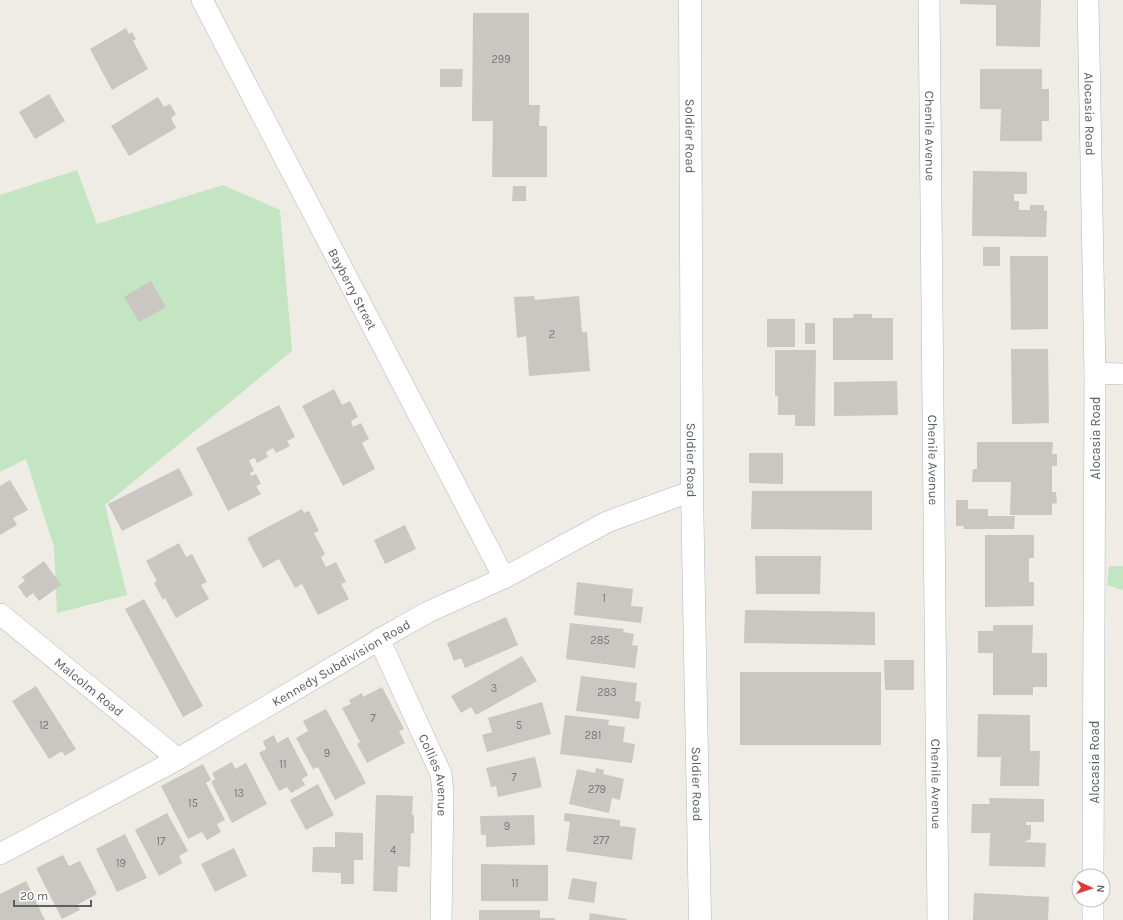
<svg xmlns="http://www.w3.org/2000/svg" width="1123" height="920" font-family="Karla,sans-serif">
  <style>
    .green { fill: #c4e5c2 }
    .building { fill: #cac6c2 }
    .lines { fill: none; stroke-linecap: round; stroke-linejoin: round }
    .minor-casing { stroke: #b2b5b9; stroke-width: 22 }
    .secondary-casing { stroke: #b3b7bc; stroke-width: 23 }
    .minor { stroke: #fff; stroke-width: 21 }
    .secondary { stroke: #fff; stroke-width: 22 }
    .labels { text-anchor: middle; stroke-width: 3.5; stroke-linejoin: round; paint-order: stroke }
    .number-label { font-size: 11px; fill: #787a7c }
    .street-label { font-size: 13px; fill: #5c6065; stroke: #fff }
  </style>
  <rect width="100%" height="100%" fill="#eeece5"/>
  <path class="green" d="M77,170L97,224L223,185L280,210L292,351L105,505L127,595L57,613L54,547L26,459L0,472V195Z
    M1109,566H1123V590L1107,585Z"/>
  <path class="building" d="M960,0H1041L1040,47L996,46V5L960,4Z
    M473,13H529V105H540L539,126H547V177H492L493,121H472Z
    M126,28L129,34L132,32L136,39L133,41L148,69L112,90L90,49Z
    M440,69H463L462,87H440Z
    M980,69H1042V89H1049V121H1042V141H1000L1001,109H980Z
    M49,94L65,121L35,139L19,112Z
    M158,97L164,107L170,104L176,114L171,118L176,128L129,156L111,126Z
    M973,171L1027,172V194H1014V201H1019V210H1030V205H1044V211H1047L1046,237L972,236Z
    M513,186H526V201H512Z
    M983,247H1000V266H983Z
    M1010,256H1048V329L1011,330Z
    M151,281L166,307L139,322L124,297Z
    M534,296L535,300L579,296L582,332H587L590,371L529,376L526,336L517,338L514,297Z
    M854,314H872V318H893V360H833V318H853Z
    M767,319H795V347H767Z
    M805,323H815V344H805Z
    M1011,349H1048L1049,423L1012,424Z
    M775,350H816L815,426H795V415H778V396H775Z
    M897,381L898,415L834,416V382Z
    M334,389L342,405L350,401L358,417L351,421L353,427L361,423L369,439L362,443L375,469L343,486L302,406Z
    M279,405L295,437L287,441L290,446L276,453L273,448L266,452L268,457L257,463L255,458L249,460L254,471L250,473L251,476L256,474L261,484L256,486L261,494L228,511L196,448Z
    M977,442H1053L1052,454H1057V466H1052V492H1056L1057,503L1052,504V515H1010L1011,482H972L973,469H977Z
    M749,453H783V484L749,483Z
    M179,468L193,495L122,531L108,504Z
    M10,480L28,510L13,518L17,525L0,535V486Z
    M752,491H872V530L751,529Z
    M956,500H968V509H988V516H1015L1014,529H963L964,526H956Z
    M302,509L304,513L309,511L319,531L314,533L325,554L321,557L326,567L336,562L346,582L341,584L349,599L318,615L302,584L295,588L279,559L263,568L247,538Z
    M405,525L416,549L385,564L374,540Z
    M985,535H1034V558H1029V582H1034V606L985,607Z
    M179,543L186,557L192,554L207,582L201,585L209,599L176,618L165,598L163,600L154,583L157,581L146,561Z
    M755,556H821L820,594H756Z
    M44,561L61,585L39,601L33,593L26,598L18,586L25,581L22,577Z
    M577,582L633,589L631,606L643,607L641,623L574,615Z
    M144,599L203,706L183,717L125,609Z
    M745,610L875,612V645L744,643Z
    M506,617L518,645L465,668L461,658L454,661L447,643Z
    M570,623L624,629L623,632L634,634L632,645L638,646L635,668L566,659Z
    M993,625H1033L1032,653H1047V687H1033V695H993V653H978V631H993Z
    M522,656L537,681L476,715L471,707L461,713L451,696Z
    M884,660H914V690H885Z
    M740,672H881V745H740Z
    M581,676L637,683L635,701L641,702L639,719L576,711Z
    M36,686L76,749L65,756L62,751L49,759L12,701Z
    M382,687L404,729L399,731L405,743L367,763L357,744L360,742L342,708L351,704L349,700L362,693L363,697Z
    M542,702L551,734L487,752L482,735L492,732L488,718Z
    M326,709L366,783L335,800L318,767L313,769L296,738L308,731L303,721Z
    M978,714L1030,715V751H1040L1039,786H1000L1001,757H977Z
    M565,715L609,720L608,725L625,727L623,742L635,744L632,763L560,754Z
    M274,735L277,743L288,737L308,775L302,779L305,785L291,793L287,787L279,791L259,753L266,749L263,741Z
    M535,757L542,787L498,797L496,786L491,787L486,768Z
    M232,762L235,769L246,763L267,804L232,823L211,782L215,779L212,773Z
    M203,764L211,780L206,783L225,820L217,824L221,832L207,840L202,832L188,839L161,786Z
    M596,768L604,770L603,774L624,779L620,800L612,798L609,813L569,804L577,769L595,773Z
    M318,784L334,815L306,830L290,800Z
    M376,795L413,796L412,815H414V833H411L410,867L398,866L397,892L373,891Z
    M989,798L1044,799V822H1026V825H1031V834L1030,840L1025,841V842L1046,843L1045,867L989,866L990,833H971L972,804H990Z
    M167,813L188,851L179,856L182,863L159,876L135,830Z
    M565,813L620,820V826L636,828L632,860L566,851L570,822L564,821Z
    M534,815L535,845L486,847V835H481L480,816Z
    M335,832L363,833V860H354V884H341V873L312,872L313,847H335Z
    M125,834L147,878L117,892L96,849Z
    M234,848L247,876L215,892L201,864Z
    M63,855L69,866L80,861L97,894L77,905L80,910L62,919L36,868Z
    M481,864L548,865V901H481Z
    M572,878L597,882L594,903L568,899Z
    M26,881L45,920H0V894Z
    M974,893L1049,897L1048,920H973Z
    M479,910H540V918H555V920H479Z
    M590,913L627,919V920H589Z"/>
  <g class="lines">
    <defs>
      <g id="minor">
        <path id="s1" d="M202,0L504,578"/>
        <path id="s2" d="M929,0L938,920"/>
        <path id="s3" d="M1088,0L1095,373L1093,876"/>
        <path d="M1095,373L1123,374"/>
        <path id="s4" d="M0,614L178,759"/>
        <path id="s5" d="M379,639L441,774L443,793L441,920"/>
        <path id="s6" d="M0,854L178,759L389,634L428,612L504,578L607,522L692,491"/>
        <path d="M1093,920V900"/>
      </g>
      <g id="secondary">
        <path id="s7" d="M690,0L692,491L700,920"/>
      </g>
    </defs>
    <use href="#minor" class="minor-casing"/>
    <use href="#secondary" class="secondary-casing"/>
    <use href="#minor" class="minor"/>
    <use href="#secondary" class="secondary"/>
  </g>
  <g class="labels">
    <g class="number-label">
      <text x="501" y="63">299</text>
      <text x="552" y="338">2</text>
      <text x="604" y="602">1</text>
      <text x="600" y="644">285</text>
      <text x="494" y="692">3</text>
      <text x="607" y="696">283</text>
      <text x="373" y="722">7</text>
      <text x="44" y="729">12</text>
      <text x="519" y="729">5</text>
      <text x="593" y="739">281</text>
      <text x="327" y="757">9</text>
      <text x="283" y="768">11</text>
      <text x="514" y="781">7</text>
      <text x="597" y="793">279</text>
      <text x="239" y="797">13</text>
      <text x="193" y="807">15</text>
      <text x="507" y="830">9</text>
      <text x="601" y="844">277</text>
      <text x="161" y="845">17</text>
      <text x="393" y="854">4</text>
      <text x="121" y="867">19</text>
      <text x="515" y="887">11</text>
    </g>
    <g class="street-label">
      <text dy="5" stroke="none"><textPath href="#s3" startOffset="114">Alocasia Road</textPath></text>
      <text dy="5" stroke="none"><textPath href="#s7" startOffset="136">Soldier Road</textPath></text>
      <text dy="5" stroke="none"><textPath href="#s2" startOffset="136">Chenile Avenue</textPath></text>
      <text dy="5" stroke="none"><textPath href="#s1" startOffset="326">Bayberry Street</textPath></text>
      <text transform="translate(1095 438) rotate(-90)" y="5">Alocasia Road</text>
      <text dy="5" stroke="none"><textPath href="#s7" startOffset="460">Soldier Road</textPath></text>
      <text dy="5" stroke="none"><textPath href="#s2" startOffset="460">Chenile Avenue</textPath></text>
      <text dy="5" stroke="none"><textPath href="#s6" startOffset="391">Kennedy Subdivision Road</textPath></text>
      <text dy="5" stroke="none"><textPath href="#s4" startOffset="115">Malcolm Road</textPath></text>
      <text transform="translate(1094 762) rotate(-90)" y="5">Alocasia Road</text>
      <text dy="5" stroke="none"><textPath href="#s5" startOffset="148">Collies Avenue</textPath></text>
      <text dy="5" stroke="none"><textPath href="#s7" startOffset="784">Soldier Road</textPath></text>
      <text dy="5" stroke="none"><textPath href="#s2" startOffset="784">Chenile Avenue</textPath></text>
    </g>
  </g>
  <g transform="translate(1091 888) rotate(93)"><circle r="19" fill="#ffffff" stroke="#bebfc1"/>
  <path d="M0-3L7 15L0 10L-7 15Z" fill="#e23b37"/>
  <text y="-6" font-size="11" font-weight="bold" text-anchor="middle" fill="#5c6065">N</text>
  </g>
  <path d="M14 900v6h77v-6" fill="none" stroke="#5c6065" stroke-width="2"/>
  <text x="20" y="900" font-size="12" fill="#5c6065" stroke="#ffffff" stroke-width="3" paint-order="stroke">20 m</text>
</svg>
